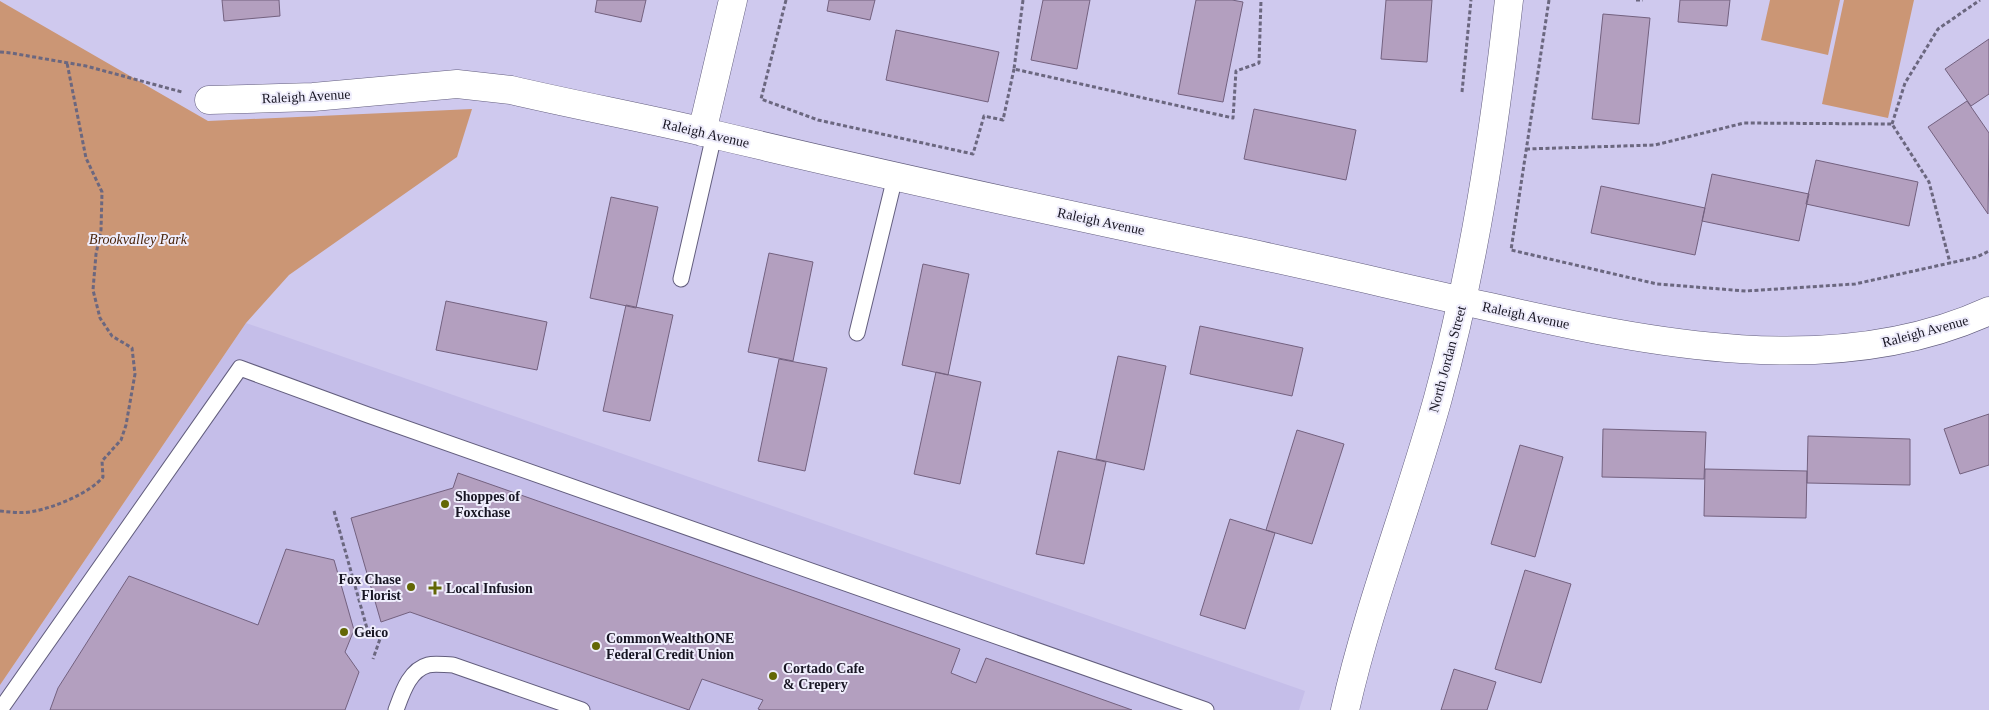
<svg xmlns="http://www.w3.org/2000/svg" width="1989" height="710" font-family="'Times New Roman',serif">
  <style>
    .built { fill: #c5bee9 }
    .green { fill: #cb9675 }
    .building { fill: #b39fbf; stroke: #73617f }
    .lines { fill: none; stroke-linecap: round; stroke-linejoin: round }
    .lane-casing { stroke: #635e7e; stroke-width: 17 }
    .street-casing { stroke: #635e7e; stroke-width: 29 }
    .secondary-casing { stroke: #635e7e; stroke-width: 29 }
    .path { stroke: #6b677f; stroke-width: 3; stroke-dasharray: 4 2.5; stroke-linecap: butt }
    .lane { stroke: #fff; stroke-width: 15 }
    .street { stroke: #fff; stroke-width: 28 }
    .secondary { stroke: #fff; stroke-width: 28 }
    .poi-dot { fill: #636705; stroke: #efedfc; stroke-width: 2 }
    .labels { text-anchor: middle; stroke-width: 4; stroke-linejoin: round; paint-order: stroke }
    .street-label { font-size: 14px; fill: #171522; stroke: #efedfc }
    .park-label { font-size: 14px; font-style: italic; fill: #4a250b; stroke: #efedfc }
    .poi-label { font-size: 14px; font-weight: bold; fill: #171522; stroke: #efedfc; text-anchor: start }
  </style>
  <rect width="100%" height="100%" fill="#cfc9ee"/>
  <path class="built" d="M246,323L1305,691L1299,710H0V685Z"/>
  <path class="green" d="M1770,0H1840L1828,55L1761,40Z
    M1844,0H1914L1888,118L1822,104Z
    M0,1L208,121L472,109L457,157L289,275L246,323L0,685Z"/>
  <path class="building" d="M222,0H279L280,16L224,21Z
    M597,0H646L641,22L595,12Z
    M829,0H875L870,20L827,11Z
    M1043,0H1090L1077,69L1031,60Z
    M1196,0H1232L1243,2L1223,102L1178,94Z
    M1386,0H1432L1427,62L1381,59Z
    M1680,0H1730L1727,26L1678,22Z
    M1603,14L1650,18L1639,124L1592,119Z
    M896,30L999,52L988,102L886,80Z
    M1989,39V94L1971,106L1945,69Z
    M1967,101L1989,133L1988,214L1928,127Z
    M1254,109L1356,130L1346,180L1244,159Z
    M1816,160L1918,182L1909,226L1806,204Z
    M1712,174L1809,194L1799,241L1702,221Z
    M1601,186L1705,208L1695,255L1591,233Z
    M611,197L658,207L636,308L590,298Z
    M769,253L813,262L793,361L748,352Z
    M923,264L969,274L948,375L902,365Z
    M446,301L547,322L537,370L436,350Z
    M626,305L673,315L650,421L603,411Z
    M1200,326L1303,348L1292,396L1190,374Z
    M1118,356L1166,366L1144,470L1096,459Z
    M779,359L827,368L805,471L758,461Z
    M936,372L981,382L960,484L914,474Z
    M1989,414V465L1960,474L1944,429Z
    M1603,429L1706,432L1704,479L1602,477Z
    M1297,430L1344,444L1312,544L1266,530Z
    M1808,436L1910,439V485L1807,483Z
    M1520,445L1563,457L1535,557L1491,544Z
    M1058,451L1106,462L1084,564L1036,554Z
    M1705,469L1807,471L1806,518L1704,516Z
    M458,473L960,649L951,673L976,683L986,658L1132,710H761L758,709L763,700L702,679L689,710L410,612L381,622L351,518L453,488Z
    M1230,519L1275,533L1245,629L1200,615Z
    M286,549L334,560L354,630L345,652L359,672L345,710H50L58,688L129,576L258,625Z
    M1525,570L1571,584L1541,683L1495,669Z
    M1454,669L1496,682L1487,710H1441Z"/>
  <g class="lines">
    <defs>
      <path id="lane" d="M681,279L714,135
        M857,333L895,177
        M0,710L240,368L368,415L1206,710
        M396,710C402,694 409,670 428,665C435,663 445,665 453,665L582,710"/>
      <path id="street" d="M209,100L313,97L457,84L511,90C575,105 640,117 704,132C879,174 1054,212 1230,249C1317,267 1403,288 1490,307C1649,343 1834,382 1989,311
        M702,132L733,0"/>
      <path id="secondary" d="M1345,710C1369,604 1409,503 1438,398C1474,267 1494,134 1509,0"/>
    </defs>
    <use href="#lane" class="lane-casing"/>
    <use href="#street" class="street-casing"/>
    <use href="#secondary" class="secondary-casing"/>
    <path class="path" d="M786,0L761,99L818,120L973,154L984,116L1003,120L1014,69
      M1023,0L1014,69L1233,118L1236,71L1259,63L1261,0
      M1549,0L1511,250L1657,284L1746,291L1855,284L1977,257L1989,251
      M1636,0H1643
      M0,52L11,53L86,66L182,92
      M1462,92L1471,0
      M1892,124L1905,83L1938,29L1980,0
      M1526,149L1655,145L1744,123L1892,124L1929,182L1950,263
      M0,511C11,512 23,514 35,511C55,507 90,493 103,477L102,461L121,440L126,425L135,374L132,348L112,336L100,318L93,290L96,254L101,230L102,192L86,158L67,63
      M334,511L368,632L381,636L373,659"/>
    <use href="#lane" class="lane"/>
    <use href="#street" class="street"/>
    <use href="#secondary" class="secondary"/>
  </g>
  <g class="poi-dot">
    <circle cx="445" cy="504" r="5"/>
    <circle cx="411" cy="587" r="5"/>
    <path d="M432.5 580.5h5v5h5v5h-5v5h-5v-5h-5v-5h5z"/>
    <circle cx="344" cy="632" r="5"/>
    <circle cx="596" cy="646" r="5"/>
    <circle cx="773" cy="676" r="5"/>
  </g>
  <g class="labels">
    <g class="street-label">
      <text transform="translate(306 96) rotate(-3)" y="5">Raleigh Avenue</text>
      <text transform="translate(706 133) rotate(13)" y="5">Raleigh Avenue</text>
      <text transform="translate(1101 221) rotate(12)" y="5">Raleigh Avenue</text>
      <text transform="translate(1526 315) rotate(12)" y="5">Raleigh Avenue</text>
      <text transform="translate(1925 331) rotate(-15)" y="5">Raleigh Avenue</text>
      <text transform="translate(1447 359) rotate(-75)" y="5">North Jordan Street</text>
    </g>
    <g class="park-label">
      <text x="138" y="244">Brookvalley Park</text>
    </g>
    <g class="poi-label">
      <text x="455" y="501">Shoppes of<tspan x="455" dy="16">Foxchase</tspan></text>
      <text x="401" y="584" text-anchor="end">Fox Chase<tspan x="401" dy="16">Florist</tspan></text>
      <text x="446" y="593">Local Infusion</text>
      <text x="354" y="637">Geico</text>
      <text x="606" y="643">CommonWealthONE<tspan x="606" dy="16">Federal Credit Union</tspan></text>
      <text x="783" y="673">Cortado Cafe<tspan x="783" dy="16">&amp; Crepery</tspan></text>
    </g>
  </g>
</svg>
